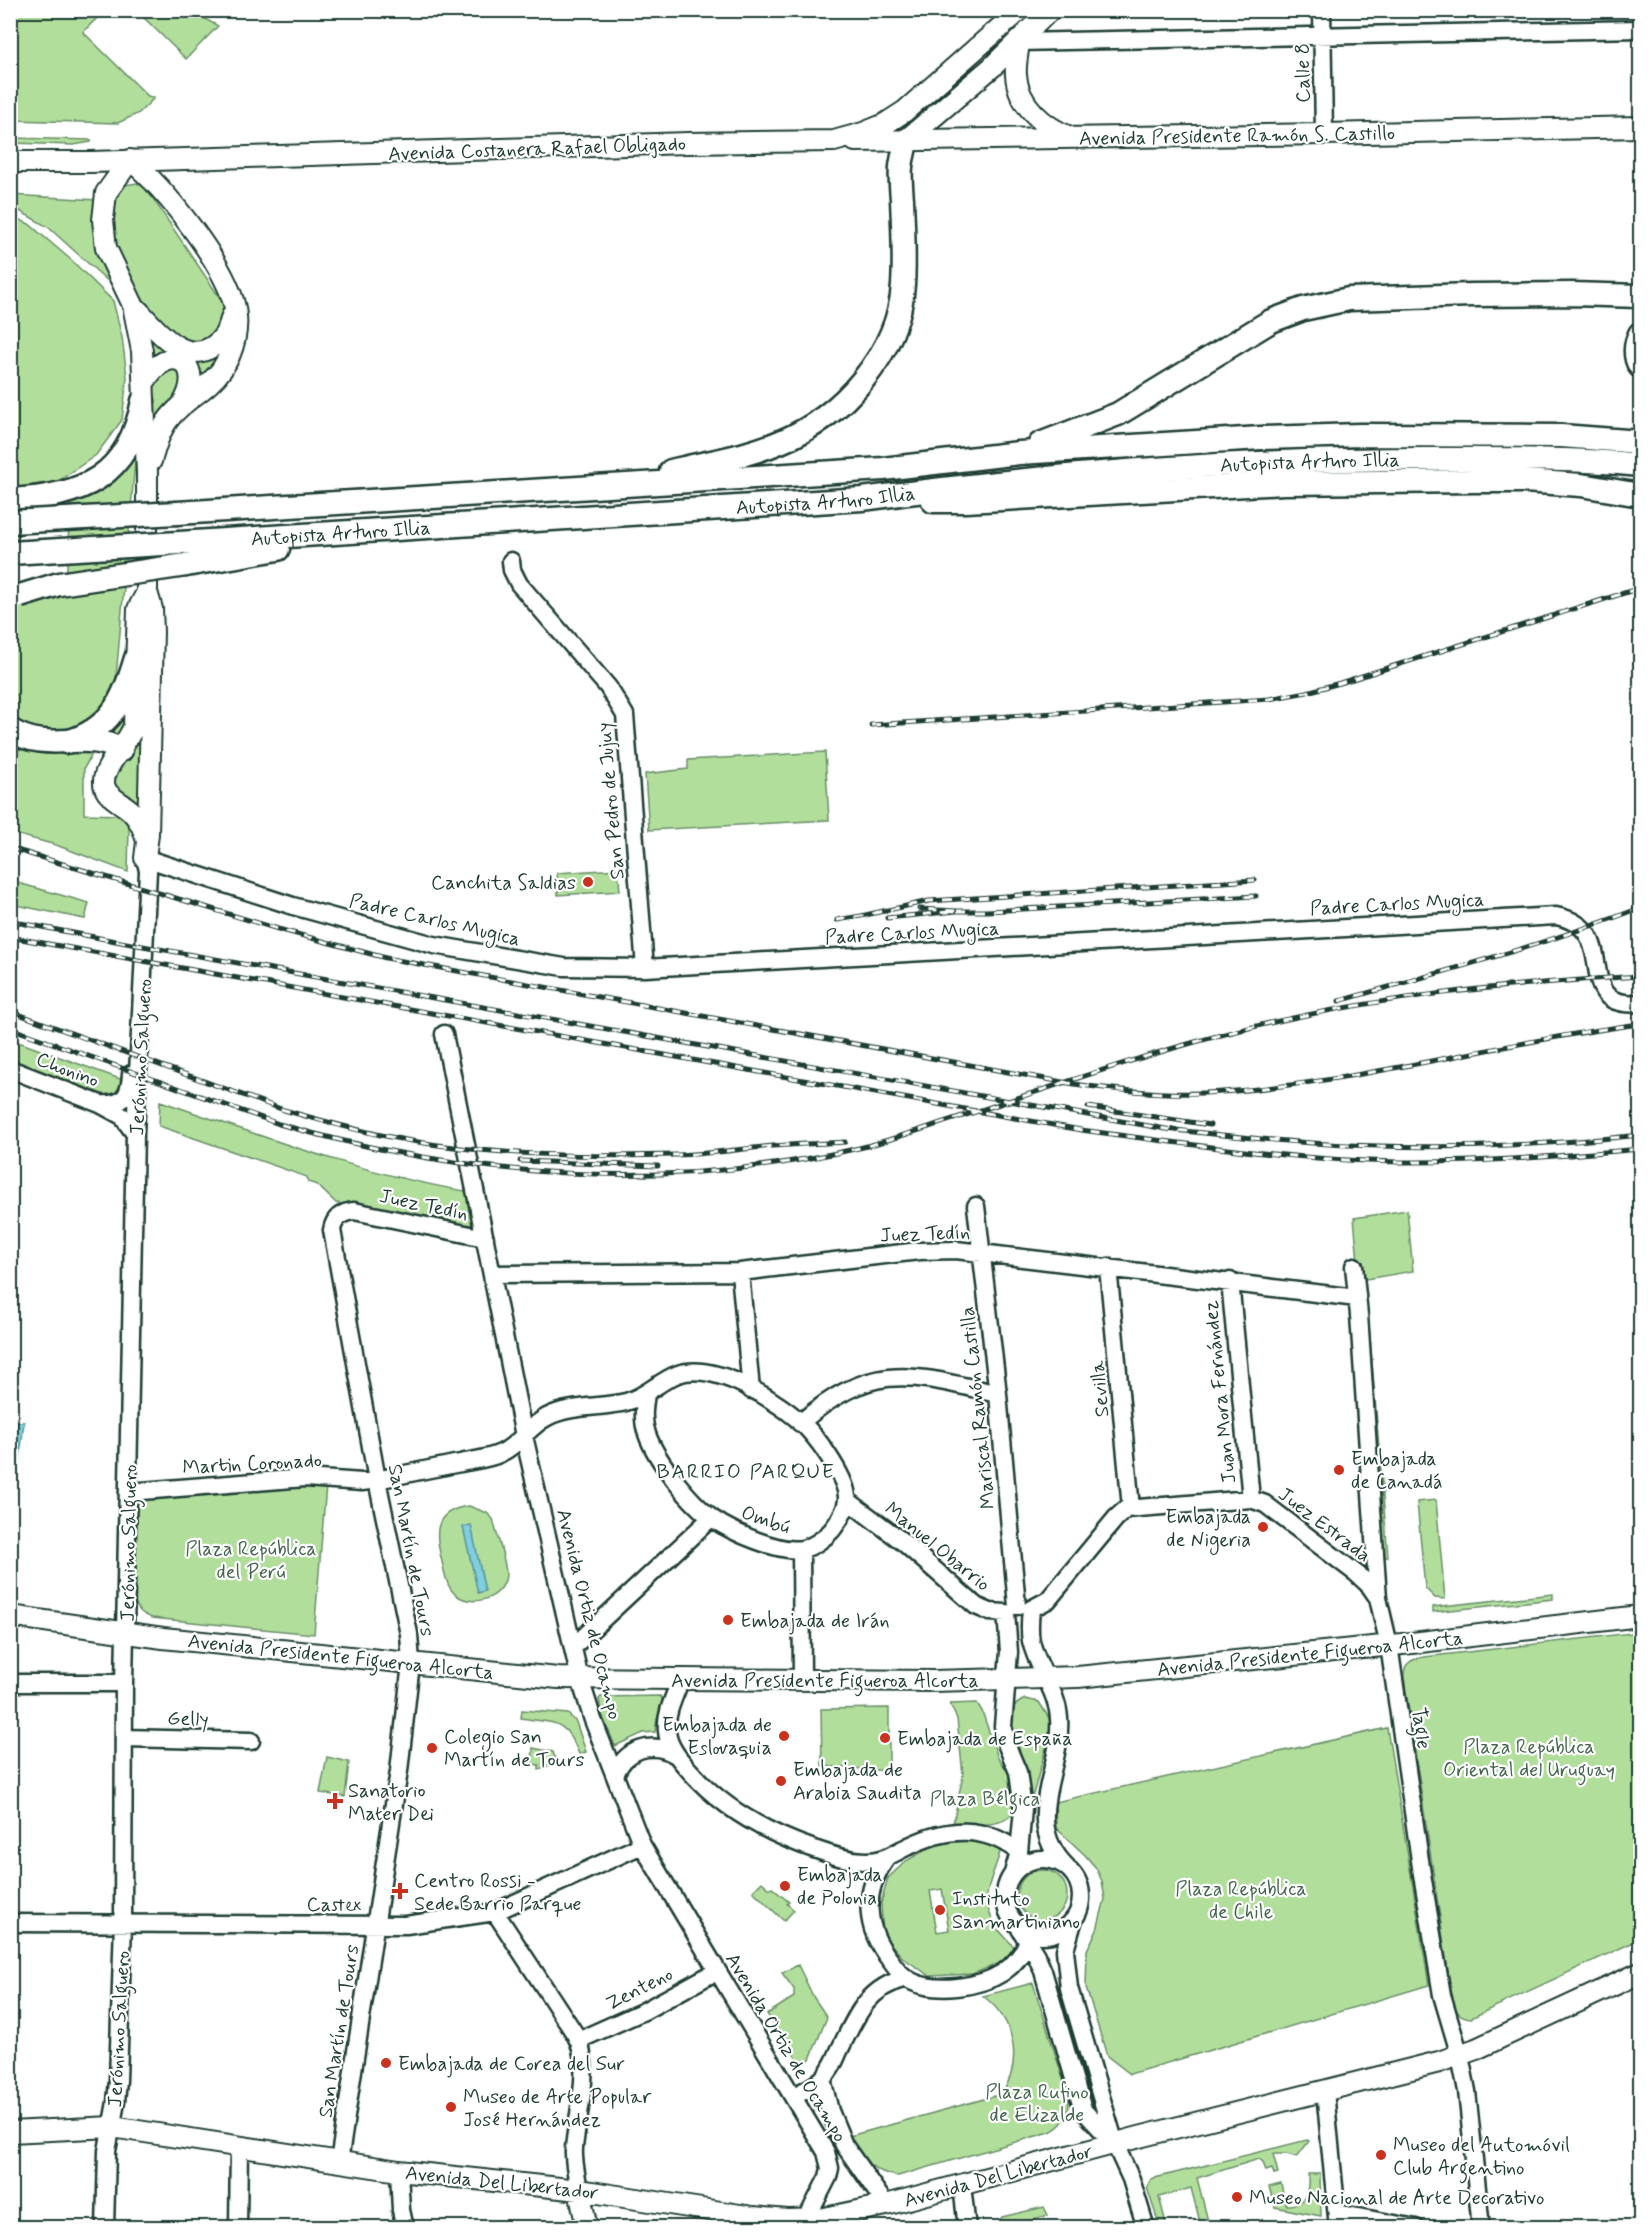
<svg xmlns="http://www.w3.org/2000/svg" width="1651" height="2238" font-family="Mynerve,sans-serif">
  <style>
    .green { fill: #b2de9c; stroke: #688e68; stroke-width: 1.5; fill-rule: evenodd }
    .water { fill: #80cede; stroke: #59949a; stroke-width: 1.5 }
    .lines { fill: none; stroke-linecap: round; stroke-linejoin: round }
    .minor-casing { stroke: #1f3d34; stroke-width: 21 }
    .major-casing { stroke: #1f3d34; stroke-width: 24 }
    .highway-casing { stroke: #1f3d34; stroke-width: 27 }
    .minor { stroke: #fff; stroke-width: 16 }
    .major { stroke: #fff; stroke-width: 20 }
    .highway { stroke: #fff; stroke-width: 22 }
    .rail-casing { stroke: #1f3d34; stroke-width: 5 }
    .rail { stroke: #fff; stroke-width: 3; stroke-dasharray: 9; stroke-linecap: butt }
    .highway-bridge-casing { stroke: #1f3d34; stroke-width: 27; stroke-linecap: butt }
    .highway-bridge { stroke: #fff; stroke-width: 22 }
    .poi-dot { fill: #c8321e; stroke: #fff; stroke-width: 2 }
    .labels { text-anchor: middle; stroke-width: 4.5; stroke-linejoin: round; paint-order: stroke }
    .street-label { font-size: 20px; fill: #1f3d34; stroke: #fff }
    .poi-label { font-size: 20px; fill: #1f3d34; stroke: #fff; text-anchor: start }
    .park-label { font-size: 20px; fill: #44654e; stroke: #fff }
    .neighbourhood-label { font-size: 21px; letter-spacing: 1.5px; fill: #1f3d34; stroke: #fff }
  </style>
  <rect width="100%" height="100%" fill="#fff"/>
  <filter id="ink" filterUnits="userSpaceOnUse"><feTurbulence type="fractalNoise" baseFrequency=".0167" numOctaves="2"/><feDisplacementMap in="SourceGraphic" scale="12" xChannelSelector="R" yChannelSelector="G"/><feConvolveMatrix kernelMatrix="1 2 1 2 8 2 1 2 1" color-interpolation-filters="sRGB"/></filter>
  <g filter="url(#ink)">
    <path class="green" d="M10,11H104L83,32L148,96L154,98L139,113L118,123L11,120Z
      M137,11H196L205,19L218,26L186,59Z
      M11,138L91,140V142L73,145L11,143Z
      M137,183L146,188L226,307L217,338L188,346L158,321L141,298L114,254L111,211L121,188L125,185Z
      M10,195L98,200V240L110,283L48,227L11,206Z
      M11,216L29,224L70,259L113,301L122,337L127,377L122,420L96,455L47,489L11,549Z
      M144,323L167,347L231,341L199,385L197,370L152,362Z
      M174,364L187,382L155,429L153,385L156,376Z
      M137,439L115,689C109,697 103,710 95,715C68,734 39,739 11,722V612L27,601L66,591L70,498Z
      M136,658L148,834L110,796L121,750L85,735Z
      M10,748L33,750L95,749L84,768V814L121,815L129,825L128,872L56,845L11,833Z
      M825,752L829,820L649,830L645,774L688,769V760Z
      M618,869L620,891L558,895L557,873Z
      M11,881L89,903L85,919L11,904Z
      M10,1039L123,1080L124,1091L110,1097L11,1059Z
      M160,1101C262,1136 364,1175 471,1192L475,1221L468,1228H462L336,1203L317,1185L308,1182L307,1177L159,1126Z
      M1407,1210L1413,1271L1366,1279L1359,1272L1354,1218Z
      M1369,1325L1388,1557H1380L1362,1326Z
      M326,1485L314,1634L152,1618C143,1614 138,1612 135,1601L136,1498Z
      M1436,1500L1445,1599L1435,1598L1425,1588L1417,1502Z
      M469,1506L487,1513L493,1519C496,1533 506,1561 506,1574C505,1600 468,1609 453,1592C446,1585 445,1574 443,1566C436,1537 429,1511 469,1506Z
      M1553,1594V1599L1433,1612V1607Z
      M1640,1632V1939L1471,2018C1458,2017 1455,2010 1452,1998L1404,1677C1403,1663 1412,1659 1424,1657Z
      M660,1696L664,1701L657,1719L655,1732L643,1733L615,1746L601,1712L599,1699L601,1697Z
      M1025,1699L1039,1702L1049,1718L1051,1730L1032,1798L1029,1799C1029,1787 1029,1776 1025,1765C1017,1742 991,1715 1025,1699Z
      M977,1703L982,1711L998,1758L1009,1773L1013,1813C1000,1829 972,1824 953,1824L963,1775L957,1719L950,1704Z
      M889,1708V1771L822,1766L821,1709Z
      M522,1710L568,1714L576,1722L586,1752L579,1754C565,1718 556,1724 521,1718Z
      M1387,1728L1429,1985L1130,2074L1107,2056L1086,1987L1087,1950L1097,1930L1105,1899L1102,1881L1096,1868L1085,1855L1056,1828L1055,1802Z
      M533,1748L553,1752L557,1763L539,1770V1765L532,1764Z
      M327,1757L349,1762L345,1797L320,1793Z
      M967,1840C979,1842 995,1840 1000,1852C992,1881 978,1896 995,1925C1000,1933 1008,1939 1014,1947L1013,1953L1008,1960L972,1974L930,1976L903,1958L883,1935L881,1903L888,1878L906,1861L936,1844ZM942,1889L949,1930L937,1932L930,1891Z
      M1017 1895a25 25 0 1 1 50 0a25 25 0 1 1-50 0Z
      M762,1882L770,1889L772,1888L789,1902L787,1904L794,1910L784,1921L753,1891Z
      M798,1965L814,1998L827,2017L810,2059L804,2064L799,2062L767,2014L794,1997V1989L782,1973Z
      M1033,1983L1069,2098C1070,2113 1064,2125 1050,2132L898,2176C872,2173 861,2157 846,2137L1002,2094C1023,2060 1015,2020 983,1996Z
      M1307,2140L1309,2141L1297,2157L1286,2154H1273L1278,2173L1274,2174L1272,2169L1266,2171L1263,2162L1259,2159L1197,2178L1209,2225L1200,2227H1181L1200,2222L1191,2188L1159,2197L1167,2227H1160L1147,2188L1151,2179Z
      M1308,2174H1320L1321,2216L1275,2207L1269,2187L1281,2184L1286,2205C1307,2206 1309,2191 1308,2174Z
      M1044,2207L1048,2215L1027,2222L1029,2227H994L1002,2217Z"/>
    <path class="water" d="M11,1421L24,1422L19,1465L11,1464Z
      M471,1525L485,1591L478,1593L463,1527Z"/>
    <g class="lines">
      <defs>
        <path id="minor" d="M1322,10L1324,134
          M1019,42L1640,29
          M511,561L512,570L519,584L608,687L625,715L645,968
          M145,858L293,906L434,945L564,967L645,968L1556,916C1626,929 1567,1010 1640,1003
          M444,1034L524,1436L580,1679L593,1720L642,1845L826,2152L830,2168L828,2177L802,2228
          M10,1069L100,1104L122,1116L135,1134
          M100,1104C123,1106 130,1096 131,1074
          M976,1206L998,1394L1017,1606
          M1354,1266L1359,1315L1378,1598L1389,1645L1422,1874L1442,1995L1460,2056L1467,2091L1481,2228
          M1108,1267L1131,1508
          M740,1272L751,1390
          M493,1274L740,1272L919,1251L956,1250L1357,1298
          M1230,1281L1251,1499
          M800,1423C874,1360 911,1374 998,1394
          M129,1492L305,1478L362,1482L377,1480C405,1474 433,1468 461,1463C474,1460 489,1459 501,1453C519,1445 529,1426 547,1417C570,1405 601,1408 626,1402C646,1397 659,1381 678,1374C715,1361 781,1402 807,1428C820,1442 847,1479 847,1498C847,1509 839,1521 832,1530C825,1538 813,1547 802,1549C779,1553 732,1532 713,1519C690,1503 656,1460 647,1434C642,1420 644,1407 646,1394
          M847,1500L903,1542L976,1606L990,1612L1006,1613
          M801,1550L802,1679
          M1031,1609L1048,1600L1116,1518L1126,1509L1251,1499L1265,1504L1357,1574L1369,1585L1378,1598
          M1031,1609C1030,1619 1029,1631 1031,1641C1037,1668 1057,1690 1059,1718C1063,1770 1020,1821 1067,1867
          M1006,1613L1009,1652L1003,1726L1007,1746L1018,1772L1023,1809L1019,1852L1013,1873
          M574,1646L711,1518
          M681,1679C675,1695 665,1714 667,1731C668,1746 679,1759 689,1770C722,1808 767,1833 814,1849C831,1855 849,1861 867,1861C885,1861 893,1853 909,1846C948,1827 984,1825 1019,1852
          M10,1683H124
          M124,1738L251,1741
          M615,1775C625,1749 652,1740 676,1755
          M1005 1897a38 38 0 1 1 76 0a38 38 0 1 1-76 0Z
          M886,1859C862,1892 865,1929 890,1960C896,1969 903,1978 913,1982C937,1993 980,1987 1002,1973C1014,1965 1022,1955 1028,1942
          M495,1912L575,2034C593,2064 577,2115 574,2148C573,2162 577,2177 579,2190
          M1074,1919L1065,1950L1069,1988L1115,2144L1131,2179L1146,2228
          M10,1923L406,1925L495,1912L642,1845
          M1020,1929L1036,1955L1043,1971L1083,2110L1112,2141
          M579,2040L644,2011L717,1971
          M822,2079L830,2111L844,2145L886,2205
          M1325,2091L1338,2228
          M794,2096C804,2091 815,2086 822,2079C831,2071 835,2060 839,2051C856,2017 866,1988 906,1978
          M339,2162L399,1771L411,1663L409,1634L377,1480L332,1230C334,1218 342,1212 354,1211L485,1238
          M399,2171L401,2210L405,2228
          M962,2186L967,2228
          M1337,2213L1416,2228
          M105,2228L107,2151L116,2102L118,2080L123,1922L124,1683L135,1134L148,871L145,858
          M238,2228L239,2147"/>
        <path id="major" d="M1019,42C1018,53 1015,64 1016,75C1018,105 1044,127 1070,137
          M906,140L992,67L1050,10
          M855,141L1324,134L1640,127
          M130,160L106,193L103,220L106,248L133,305L142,351L147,473V592L152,609L153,632L148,834L145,858
          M130,160C165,188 226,265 235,308C239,329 234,351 222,369C209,388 187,398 172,415C160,428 156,445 151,461
          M10,162H92L688,143L834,141L863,133L885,124L905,111L1020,10
          M133,305C152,324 181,366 212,347C224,340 229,329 232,316
          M144,383C169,338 208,364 182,405
          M146,838C143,827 138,818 130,810C119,800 99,795 105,775C111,757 127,744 134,726L138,609L147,592
          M10,1616L163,1638L558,1678L933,1681L1078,1677L1412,1643L1640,1616
          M10,2132L112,2127L399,2171L579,2190L753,2217L788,2220L820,2219L886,2205L1139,2137L1439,2062L1476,2049L1640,1973
          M579,2190L587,2228"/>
        <g id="highway">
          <path d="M1640,334C1635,344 1634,357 1640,366"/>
          <path d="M1040,444L1118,414L1271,321L1303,309L1349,299L1472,295L1572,294L1640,296"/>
          <path d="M671,471C707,462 745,457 780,442C842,417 899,353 903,285C905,257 903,227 902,199C901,188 900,177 901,167C902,158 905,149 906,140"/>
          <path d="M10,500C83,496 128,478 143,401"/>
          <path d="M933,501H966L1284,483L1475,481H1524L1581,485L1640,495"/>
          <path d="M177,513L883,469L1019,453L1261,438L1360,435L1561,436L1640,442"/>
          <path id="s1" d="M179,543L862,499C1050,474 1238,459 1428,459C1499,459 1570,458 1640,465"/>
          <path d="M186,565L278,549"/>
          <path d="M10,730C51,755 83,728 121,750"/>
          <path d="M66,742C111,730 124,699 136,658"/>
        </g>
      </defs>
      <use href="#minor" class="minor-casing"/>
      <use href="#major" class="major-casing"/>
      <use href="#highway" class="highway-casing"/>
      <use href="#minor" class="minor"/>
      <use href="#major" class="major"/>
      <use href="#highway" class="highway"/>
      <defs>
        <path id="rail" d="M871,725L1269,699L1307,692L1340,683L1640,588
          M10,848L278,929L386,958L1068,1083C1119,1091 1171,1096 1222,1092C1363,1082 1500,1042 1640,1024
          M957,911H987L1256,896
          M887,918L957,911L919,909
          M837,920L861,916L929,901L1255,880
          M10,921L126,943L1166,1129C1214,1134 1263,1140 1312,1143C1421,1150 1532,1147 1640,1135
          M10,937L1081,1130C1187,1144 1292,1160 1399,1162C1480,1163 1560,1156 1640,1149
          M1339,1001C1440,972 1542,946 1640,908
          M10,1011L284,1110C326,1122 369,1134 412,1141C499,1156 589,1157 677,1155C706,1154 734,1150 763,1147C790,1144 818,1144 845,1142
          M10,1028L279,1124C466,1178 668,1193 859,1148C895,1139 930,1126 966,1115C1061,1084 1156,1050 1253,1027C1379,996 1511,984 1640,976
          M1088,1107L1210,1125
          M520,1161L658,1166"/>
      </defs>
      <use href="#rail" class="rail-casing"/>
      <use href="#rail" class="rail"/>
      <defs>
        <path id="highway-bridge" d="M10,522L177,513
          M10,553L179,543
          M20,596L59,584L186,565"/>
      </defs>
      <use href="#highway-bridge" class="highway-bridge-casing"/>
      <use href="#highway-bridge" class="highway-bridge"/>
    </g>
  </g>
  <g class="poi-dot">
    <circle cx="588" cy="882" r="6"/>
    <circle cx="1339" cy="1470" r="6"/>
    <circle cx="1263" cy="1527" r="6"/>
    <circle cx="728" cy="1620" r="6"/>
    <circle cx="784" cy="1736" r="6"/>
    <circle cx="885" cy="1738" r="6"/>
    <circle cx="432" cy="1748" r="6"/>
    <circle cx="781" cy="1781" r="6"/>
    <path d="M332 1792h6v6h6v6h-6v6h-6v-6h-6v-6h6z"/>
    <circle cx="785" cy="1886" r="6"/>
    <path d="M397 1882h6v6h6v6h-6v6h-6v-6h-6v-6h6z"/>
    <circle cx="940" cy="1910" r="6"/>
    <circle cx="386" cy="2063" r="6"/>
    <circle cx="451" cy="2107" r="6"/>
    <circle cx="1381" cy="2155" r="6"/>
    <circle cx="1237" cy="2197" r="6"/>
  </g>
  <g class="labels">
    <g class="street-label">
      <text transform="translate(1302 73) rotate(-91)" y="7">Calle 8</text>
      <text transform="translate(1237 135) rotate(-1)" y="7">Avenida Presidente Ramón S. Castillo</text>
      <text transform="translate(537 148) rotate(-2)" y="7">Avenida Costanera Rafael Obligado</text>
      <text dy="7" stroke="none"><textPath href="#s1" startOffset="1134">Autopista Arturo Illia</textPath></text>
      <text dy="7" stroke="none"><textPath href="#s1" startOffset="648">Autopista Arturo Illia</textPath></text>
      <text dy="7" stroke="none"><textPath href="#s1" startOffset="162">Autopista Arturo Illia</textPath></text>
      <text transform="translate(610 801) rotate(-95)" y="7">San Pedro de Jujuy</text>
      <text transform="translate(1397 903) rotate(-3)" y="7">Padre Carlos Mugica</text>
      <text transform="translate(435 919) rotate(13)" y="7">Padre Carlos Mugica</text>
      <text transform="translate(912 932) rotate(-3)" y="7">Padre Carlos Mugica</text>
      <text transform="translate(140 1057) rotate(-87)" y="7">Jerónimo Salguero</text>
      <text transform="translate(68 1069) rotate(21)" y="7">Chonino</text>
      <text transform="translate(424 1204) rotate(12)" y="7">Juez Tedín</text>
      <text transform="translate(925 1233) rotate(-2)" y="7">Juez Tedín</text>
      <text transform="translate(1099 1389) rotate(-95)" y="7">Sevilla</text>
      <text transform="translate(1219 1392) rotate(-96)" y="7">Juan Mora Fernández</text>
      <text transform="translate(977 1408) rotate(-96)" y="7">Mariscal Ramón Castilla</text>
      <text transform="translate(252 1463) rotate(-3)" y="7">Martin Coronado</text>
      <text transform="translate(766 1519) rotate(19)" y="7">Ombú</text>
      <text transform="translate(1325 1524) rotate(37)" y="7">Juez Estrada</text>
      <text transform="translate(128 1543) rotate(-89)" y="7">Jerónimo Salguero</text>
      <text transform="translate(938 1546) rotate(39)" y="7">Manuel Obarrio</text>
      <text transform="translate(412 1550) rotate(79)" y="7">San Martín de Tours</text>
      <text transform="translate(590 1614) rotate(76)" y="7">Avenida Ortiz de Ocampo</text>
      <text transform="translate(1310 1653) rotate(-6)" y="7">Avenida Presidente Figueroa Alcorta</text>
      <text transform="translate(341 1656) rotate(6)" y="7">Avenida Presidente Figueroa Alcorta</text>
      <text x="825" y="1687">Avenida Presidente Figueroa Alcorta</text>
      <text transform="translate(188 1718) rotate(2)" y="7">Gelly</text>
      <text transform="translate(1422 1728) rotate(82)" y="7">Tagle</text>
      <text transform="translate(334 1904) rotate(1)" y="7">Castex</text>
      <text transform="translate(639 1988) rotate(-27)" y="7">Zenteno</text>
      <text transform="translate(118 2029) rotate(-87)" y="7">Jerónimo Salguero</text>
      <text transform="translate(338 2031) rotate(-81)" y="7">San Martín de Tours</text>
      <text transform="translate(787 2047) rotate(59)" y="7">Avenida Ortiz de Ocampo</text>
      <text transform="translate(998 2175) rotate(-15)" y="7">Avenida Del Libertador</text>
      <text transform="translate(502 2182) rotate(6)" y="7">Avenida Del Libertador</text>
    </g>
    <g class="poi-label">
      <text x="576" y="889" text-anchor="end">Canchita Saldias</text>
      <text x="1351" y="1465">Embajada<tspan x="1351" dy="23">de Canadá</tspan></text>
      <text x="1251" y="1523" text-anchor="end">Embajada<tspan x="1251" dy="23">de Nigeria</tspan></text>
      <text x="740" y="1627">Embajada de Irán</text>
      <text x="772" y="1731" text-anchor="end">Embajada de<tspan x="772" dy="23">Eslovaquia</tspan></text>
      <text x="444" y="1743">Colegio San<tspan x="444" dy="23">Martín de Tours</tspan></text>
      <text x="897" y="1745">Embajada de España</text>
      <text x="793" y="1776">Embajada de<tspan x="793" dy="23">Arabia Saudita</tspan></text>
      <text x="348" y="1797">Sanatorio<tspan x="348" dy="23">Mater Dei</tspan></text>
      <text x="797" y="1881">Embajada<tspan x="797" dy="23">de Polonia</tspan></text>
      <text x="414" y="1887">Centro Rossi -<tspan x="414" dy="23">Sede Barrio Parque</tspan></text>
      <text x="952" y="1905">Instituto<tspan x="952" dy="23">Sanmartiniano</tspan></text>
      <text x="398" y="2070">Embajada de Corea del Sur</text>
      <text x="463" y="2103">Museo de Arte Popular<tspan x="463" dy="23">José Hernández</tspan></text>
      <text x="1393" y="2151">Museo del Automóvil<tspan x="1393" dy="23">Club Argentino</tspan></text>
      <text x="1249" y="2204">Museo Nacional de Arte Decorativo</text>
    </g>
    <g class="park-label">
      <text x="251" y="1555">Plaza República<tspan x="251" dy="23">del Perú</tspan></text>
      <text x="1529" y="1753">Plaza República<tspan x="1529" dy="23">Oriental del Uruguay</tspan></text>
      <text x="985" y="1805">Plaza Bélgica</text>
      <text x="1241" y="1895">Plaza República<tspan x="1241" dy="23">de Chile</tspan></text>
      <text x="1037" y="2098">Plaza Rufino<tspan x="1037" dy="23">de Elizalde</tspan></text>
    </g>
    <g class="neighbourhood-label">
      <text x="746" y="1478">BARRIO PARQUE</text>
    </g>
  </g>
  <rect width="1651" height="2238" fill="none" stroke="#fff" stroke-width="36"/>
  <rect x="18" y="18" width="1615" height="2202" fill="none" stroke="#1f3d34" stroke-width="2" filter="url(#ink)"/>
</svg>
